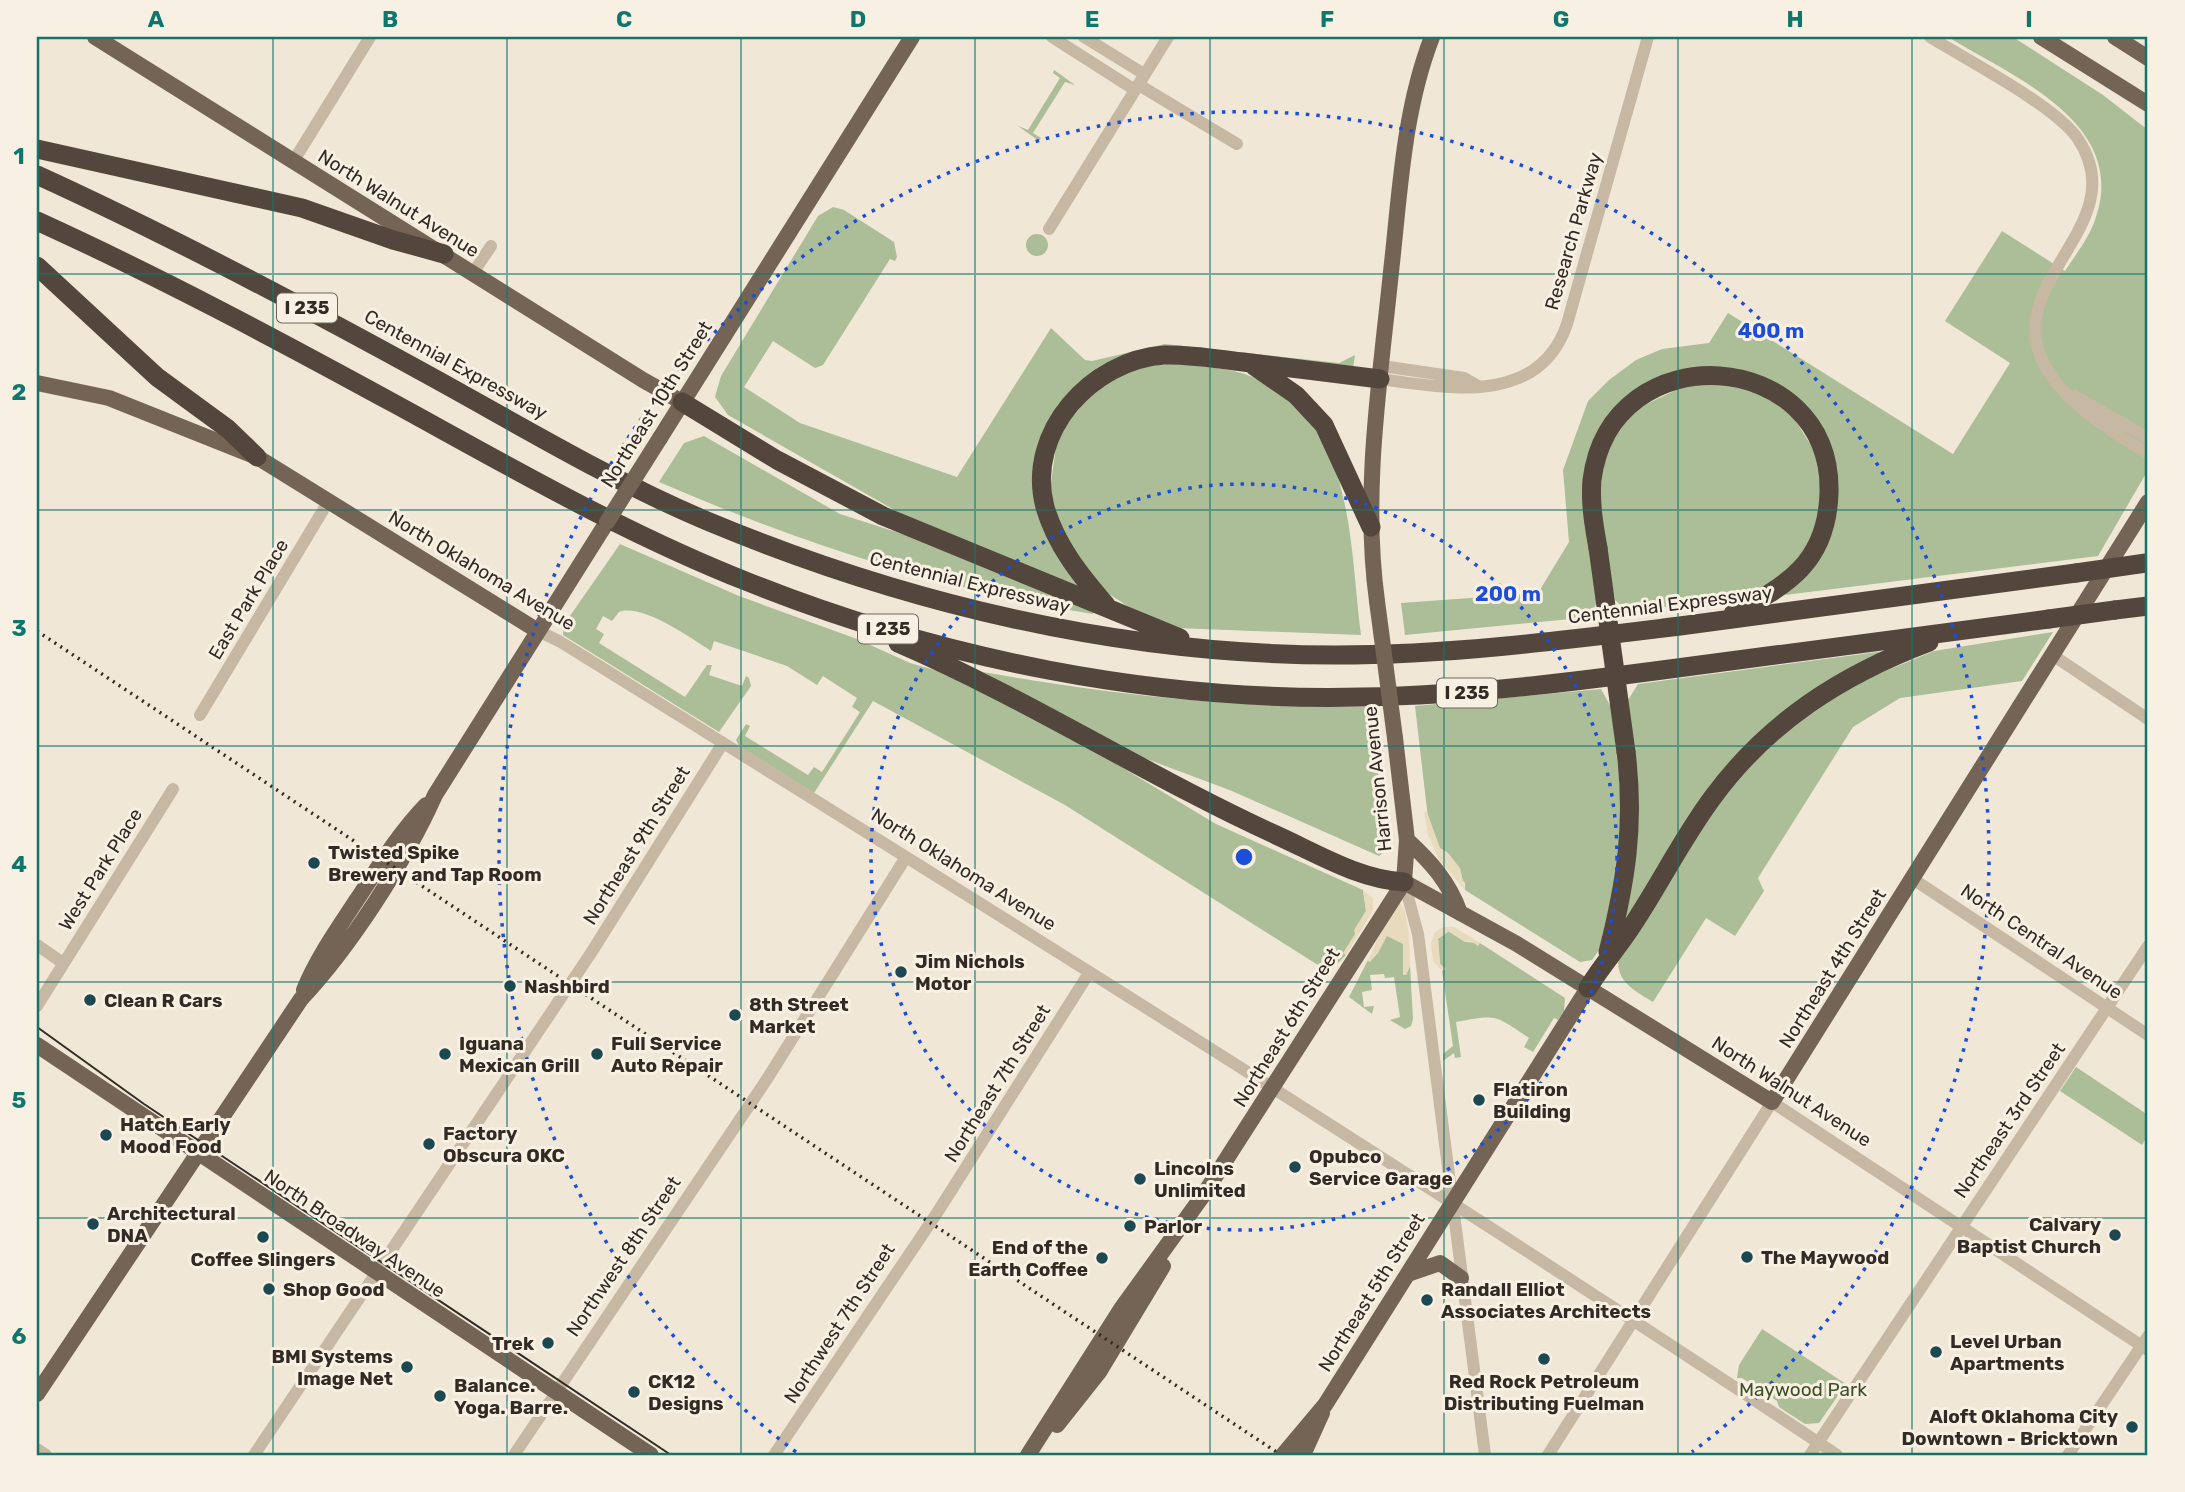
<svg xmlns="http://www.w3.org/2000/svg" width="2185" height="1492" font-family="Rubik,sans-serif">
  <style>
    .green { fill: #acbe97 }
    .plaza { fill: #e8dabd }
    .lines { fill: none; stroke-linecap: round; stroke-linejoin: round }
    .minor { stroke: #c7b8a3; stroke-width: 12 }
    .major { stroke: #746456; stroke-width: 16 }
    .highway { stroke: #53463c; stroke-width: 19 }
    .tram { stroke: #322b25; stroke-width: 2 }
    .rail { stroke: #322b25; stroke-width: 3.5; stroke-dasharray: 2 5; stroke-linecap: butt }
    .major-bridge { stroke: #746456; stroke-width: 16 }
    .highway-bridge { stroke: #53463c; stroke-width: 19 }
    .grid { fill: none; stroke: #0f766e; stroke-width: 2; stroke-opacity: 0.55 }
    .ring { fill: none; stroke: #1d4ed8; stroke-width: 3.5; stroke-dasharray: 3.5 7 }
    .poi-dot { fill: #1c4852; stroke: #f8f0e2; stroke-width: 2.5 }
    .labels { text-anchor: middle; stroke-width: 6; stroke-linejoin: round; paint-order: stroke }
    .shield { fill: #f8f0e2; stroke: #6d665e; stroke-width: 2 }
    .shield-label { font-size: 18px; font-weight: bold; fill: #322b25 }
    .street-label { font-size: 19px; fill: #322b25; stroke: #f8f0e2 }
    .poi-label { font-size: 19px; font-weight: bold; fill: #322b25; stroke: #f8f0e2; text-anchor: start }
    .park-label { font-size: 19px; fill: #3d5029; stroke: #f8f0e2 }
    .centre { fill: #1d4ed8; stroke: #f8f0e2; stroke-width: 3.5 }
    .ring-label { font-size: 21px; text-anchor: middle; font-weight: bold; fill: #1d4ed8; stroke: #f8f0e2; stroke-width: 6; stroke-linejoin: round; paint-order: stroke }
    .neatline { fill: none; stroke: #0f766e; stroke-width: 2.5 }
    .grid-label { font-size: 23px; text-anchor: middle; font-weight: bold; fill: #0f766e }
  </style>
  <rect width="100%" height="100%" fill="#f0e7d6"/>
  <path class="green" d="M1948,37H2013L2103,95L2148,130V470L2098,556L1785,595L1827,540L1812,419L1713,368L1602,428L1597,601L1591,617L1405,635L1401,603L1538,593L1569,542L1563,470L1588,401L1609,380L1636,360L1662,349L1709,343L1728,313L1953,454L2010,363L1945,321L2002,231L2065,271C2076,254 2089,238 2095,220C2130,123 2013,77 1948,37Z
    M1054,70L1075,85L1065,82L1033,133L1041,138L1039,141L1018,126L1028,130L1060,78L1053,73Z
    M833,207L844,210L894,242L897,257L895,261L890,259L823,365L815,368L773,341L744,387L800,423L957,477L1051,328L1085,360L1092,361L1165,344L1339,363L1355,355L1353,369L1187,349L1110,363L1037,466L1079,584L1076,588L919,524L728,415L715,397L721,376L818,216Z
    M1026 245a11 11 0 1 1 22 0a11 11 0 1 1-22 0Z
    M1176,363C1202,367 1230,367 1255,378C1355,419 1349,544 1361,635L1176,628L1129,607L1109,594L1091,577L1063,536L1050,489L1056,447L1063,429L1095,389L1134,368Z
    M1693,382L1752,388L1792,415L1815,452L1823,505L1807,552L1763,594L1628,612L1615,600L1598,506L1606,451L1634,410Z
    M704,436L840,514L940,546L1093,610V614C941,589 800,543 659,482L684,443Z
    M620,544L739,596L857,639L910,663L959,677L1063,732L1216,824L1363,890L1366,911L1355,930L1356,934L1344,953L1346,955L1329,972L1065,805L873,701L814,793L739,746L736,740L746,724L750,726L745,736L808,775L814,767L822,772L860,712L852,707L857,698L823,676L817,685L787,666L714,641L711,651C691,638 642,603 619,612L612,621L603,616L596,629L604,634L599,643L685,697L707,665H712L709,675L742,686L746,676L749,678L751,686L719,732L563,635V626Z
    M2053,632L2022,681L1900,698L1853,727L1758,878L1764,891L1735,936L1706,918L1653,1002C1634,990 1614,981 1619,955L1711,809L1745,766L1825,696L1934,651Z
    M1885,651L1785,713L1628,919L1623,917L1628,700L1638,684Z
    M983,672C1113,695 1237,708 1370,707L1388,849L1379,856L1232,791L1136,755Z
    M1601,689L1612,709L1625,839L1599,950L1592,960L1580,962L1465,890V883L1440,849L1428,818L1415,706Z
    M1448,931L1465,942L1480,943L1565,998L1564,1011L1558,1020L1554,1018L1533,1052L1524,1047L1529,1038C1495,1015 1497,1014 1456,1022L1461,1057L1455,1058L1454,1053L1443,1061V1054L1453,1046L1442,971L1445,969L1440,964L1438,939Z
    M1386,935L1403,943L1406,975L1410,966L1413,1019L1411,1026L1405,1029L1390,1020L1400,1017L1394,977L1385,978L1384,974L1370,975L1372,990L1362,992L1364,1007L1374,1006L1372,1014L1349,997L1368,960L1370,962Z
    M2076,1067L2148,1115V1135L2142,1145L2060,1091Z
    M1762,1329L1846,1384L1819,1423L1805,1424L1779,1407L1777,1401L1742,1378H1737L1739,1365Z"/>
  <path class="plaza" d="M1424,812H1427L1440,848L1448,853L1460,868L1465,890L1439,860L1428,835Z
    M1363,890L1373,899V910L1346,955L1343,953L1355,934L1354,930L1366,911Z
    M1400,903L1405,911L1409,935L1410,966L1406,975H1403V944L1387,936L1378,953L1370,962L1368,960L1390,913Z
    M1443,927H1454L1480,943L1478,946L1471,941L1466,942L1449,931L1438,939L1440,964L1446,969L1442,971L1433,961L1431,943L1435,932Z"/>
  <g class="lines">
    <path class="minor" d="M1052,37L1135,90
      M1084,37L1144,74
      M1930,37C1967,60 2056,106 2078,139C2153,251 1898,312 2148,453
      M1139,85L1237,144
      M293,162L370,37
      M1049,229L1168,37
      M473,273L491,246
      M1382,366L1464,378L1478,386
      M1380,379C1447,388 1539,407 1567,324L1648,37
      M2075,396L2148,438
      M538,631L559,641C988,907 1417,1175 1837,1455
      M2054,656L2148,719
      M200,715L328,502
      M1913,879L2148,1035
      M1404,882L1418,934L1485,1455
      M37,945L63,963
      M37,1006L173,789
      M37,1449L46,1455
      M254,1455L591,953L723,743
      M514,1455L767,1079L906,857
      M774,1455L937,1213L1089,973
      M1548,1455L1772,1102L2148,1350
      M1810,1455L2148,946
      M2068,1455L2148,1336"/>
    <path class="major" d="M95,37L643,380L682,402
      M2041,37L2148,104
      M2115,37L2148,58
      M37,383L109,398L257,457L538,631
      M660,438L912,37
      M1377,601C1362,492 1380,381 1391,272C1400,193 1403,112 1432,37
      M1395,738L1407,840L1404,882
      M1407,840C1431,862 1449,882 1460,913
      M1404,882L1517,944L1772,1102L2148,502
      M304,990C317,958 337,930 356,901C378,868 398,834 426,805
      M37,1045L651,1455
      M1408,1274L1440,1263L1461,1278
      M37,1394L301,999C350,947 406,860 435,795L607,522
      M1057,1425L1099,1372L1163,1266
      M1028,1455L1121,1309L1204,1194L1404,882
      M1283,1455L1325,1405L1588,988
      M1303,1455L1322,1413"/>
    <path class="highway" d="M37,149L302,208L393,240L444,254
      M37,175C171,236 301,305 430,376C521,426 612,481 707,521C906,604 1120,655 1336,655C1452,655 1566,640 1680,626C1812,609 1944,591 2076,573
      M37,221C160,277 278,340 397,405C512,468 626,534 748,582C940,659 1155,702 1362,697C1476,695 1588,680 1700,665C1817,649 1933,634 2049,619
      M37,266L157,377L228,429L257,457
      M1254,366L1296,395L1324,425L1371,527
      M682,402L777,460L883,516L1180,638
      M1598,548C1594,526 1590,503 1592,480C1611,331 1833,347 1829,493C1827,562 1788,585 1733,614
      M1106,605C1080,575 1056,545 1045,507C1025,432 1092,360 1164,355C1190,354 1217,359 1243,362C1289,368 1334,373 1380,379
      M2115,610L2148,606
      M898,643C1028,699 1147,776 1276,835C1318,854 1358,879 1404,882
      M1608,952C1626,881 1635,825 1626,752
      M1588,988C1600,968 1615,951 1628,932C1658,888 1681,840 1713,797C1769,721 1842,675 1929,642"/>
    <path class="tram" d="M37,1027L144,1104L671,1455"/>
    <path class="rail" d="M37,631L1281,1455"/>
    <path class="major-bridge" d="M607,522L660,438
      M1377,601L1395,738"/>
    <path class="highway-bridge" d="M1598,548L1626,752
      M2076,573L2146,563
      M2049,619L2115,610"/>
  </g>
  <path class="grid" d="M273,37V1455M507,37V1455M741,37V1455M975,37V1455M1210,37V1455M1444,37V1455M1678,37V1455M1912,37V1455M37,274H2148M37,510H2148M37,746H2148M37,982H2148M37,1218H2148"/>
  <g class="ring">
    <circle cx="1244" cy="857" r="373"/>
    <path d="M796 1452A745 745 0 1 1 1692 1452"/>
  </g>
  <g class="poi-dot">
    <circle cx="314" cy="863" r="7"/>
    <circle cx="901" cy="972" r="7"/>
    <circle cx="510" cy="986" r="7"/>
    <circle cx="90" cy="1000" r="7"/>
    <circle cx="735" cy="1015" r="7"/>
    <circle cx="445" cy="1054" r="7"/>
    <circle cx="597" cy="1054" r="7"/>
    <circle cx="1479" cy="1100" r="7"/>
    <circle cx="106" cy="1135" r="7"/>
    <circle cx="429" cy="1144" r="7"/>
    <circle cx="1295" cy="1167" r="7"/>
    <circle cx="1140" cy="1179" r="7"/>
    <circle cx="93" cy="1224" r="7"/>
    <circle cx="1130" cy="1226" r="7"/>
    <circle cx="2115" cy="1235" r="7"/>
    <circle cx="263" cy="1237" r="7"/>
    <circle cx="1747" cy="1257" r="7"/>
    <circle cx="1102" cy="1258" r="7"/>
    <circle cx="269" cy="1289" r="7"/>
    <circle cx="1427" cy="1300" r="7"/>
    <circle cx="548" cy="1343" r="7"/>
    <circle cx="1936" cy="1352" r="7"/>
    <circle cx="1544" cy="1359" r="7"/>
    <circle cx="407" cy="1367" r="7"/>
    <circle cx="634" cy="1392" r="7"/>
    <circle cx="440" cy="1396" r="7"/>
    <circle cx="2132" cy="1427" r="7"/>
  </g>
  <g class="labels">
    <g class="shield">
      <rect x="277" y="293.5" width="60" height="29" rx="5"/>
      <rect x="858" y="614.5" width="60" height="29" rx="5"/>
      <rect x="1437" y="678.5" width="60" height="29" rx="5"/>
    </g>
    <g class="shield-label">
      <text x="307" y="314">I 235</text>
      <text x="888" y="635">I 235</text>
      <text x="1467" y="699">I 235</text>
    </g>
    <g class="street-label">
      <text transform="translate(399 203) rotate(32)" y="7">North Walnut Avenue</text>
      <text transform="translate(1573 231) rotate(-74)" y="7">Research Parkway</text>
      <text transform="translate(456 364) rotate(29)" y="7">Centennial Expressway</text>
      <text transform="translate(656 404) rotate(-58)" y="7">Northeast 10th Street</text>
      <text transform="translate(482 570) rotate(31)" y="7">North Oklahoma Avenue</text>
      <text transform="translate(970 582) rotate(14)" y="7">Centennial Expressway</text>
      <text transform="translate(248 599) rotate(-59)" y="7">East Park Place</text>
      <text transform="translate(1670 604) rotate(-7)" y="7">Centennial Expressway</text>
      <text transform="translate(1377 779) rotate(-96)" y="7">Harrison Avenue</text>
      <text transform="translate(636 845) rotate(-58)" y="7">Northeast 9th Street</text>
      <text transform="translate(100 869) rotate(-58)" y="7">West Park Place</text>
      <text transform="translate(964 869) rotate(32)" y="7">North Oklahoma Avenue</text>
      <text transform="translate(2042 941) rotate(34)" y="7">North Central Avenue</text>
      <text transform="translate(1832 968) rotate(-58)" y="7">Northeast 4th Street</text>
      <text transform="translate(1286 1027) rotate(-58)" y="7">Northeast 6th Street</text>
      <text transform="translate(997 1083) rotate(-58)" y="7">Northeast 7th Street</text>
      <text transform="translate(1792 1091) rotate(33)" y="7">North Walnut Avenue</text>
      <text transform="translate(2009 1120) rotate(-56)" y="7">Northeast 3rd Street</text>
      <text transform="translate(355 1233) rotate(34)" y="7">North Broadway Avenue</text>
      <text transform="translate(623 1256) rotate(-56)" y="7">Northwest 8th Street</text>
      <text transform="translate(1371 1292) rotate(-58)" y="7">Northeast 5th Street</text>
      <text transform="translate(839 1323) rotate(-57)" y="7">Northwest 7th Street</text>
    </g>
    <g class="poi-label">
      <text x="328" y="859">Twisted Spike<tspan x="328" dy="22">Brewery and Tap Room</tspan></text>
      <text x="915" y="968">Jim Nichols<tspan x="915" dy="22">Motor</tspan></text>
      <text x="524" y="993">Nashbird</text>
      <text x="104" y="1007">Clean R Cars</text>
      <text x="749" y="1011">8th Street<tspan x="749" dy="22">Market</tspan></text>
      <text x="459" y="1050">Iguana<tspan x="459" dy="22">Mexican Grill</tspan></text>
      <text x="611" y="1050">Full Service<tspan x="611" dy="22">Auto Repair</tspan></text>
      <text x="1493" y="1096">Flatiron<tspan x="1493" dy="22">Building</tspan></text>
      <text x="120" y="1131">Hatch Early<tspan x="120" dy="22">Mood Food</tspan></text>
      <text x="443" y="1140">Factory<tspan x="443" dy="22">Obscura OKC</tspan></text>
      <text x="1309" y="1163">Opubco<tspan x="1309" dy="22">Service Garage</tspan></text>
      <text x="1154" y="1175">Lincolns<tspan x="1154" dy="22">Unlimited</tspan></text>
      <text x="107" y="1220">Architectural<tspan x="107" dy="22">DNA</tspan></text>
      <text x="2101" y="1231" text-anchor="end">Calvary<tspan x="2101" dy="22">Baptist Church</tspan></text>
      <text x="1144" y="1233">Parlor</text>
      <text x="1088" y="1254" text-anchor="end">End of the<tspan x="1088" dy="22">Earth Coffee</tspan></text>
      <text x="1761" y="1264">The Maywood</text>
      <text x="263" y="1266" text-anchor="middle">Coffee Slingers</text>
      <text x="283" y="1296">Shop Good</text>
      <text x="1441" y="1296">Randall Elliot<tspan x="1441" dy="22">Associates Architects</tspan></text>
      <text x="1950" y="1348">Level Urban<tspan x="1950" dy="22">Apartments</tspan></text>
      <text x="534" y="1350" text-anchor="end">Trek</text>
      <text x="393" y="1363" text-anchor="end">BMI Systems<tspan x="393" dy="22">Image Net</tspan></text>
      <text x="648" y="1388">CK12<tspan x="648" dy="22">Designs</tspan></text>
      <text x="1544" y="1388" text-anchor="middle">Red Rock Petroleum<tspan x="1544" dy="22">Distributing Fuelman</tspan></text>
      <text x="454" y="1392">Balance.<tspan x="454" dy="22">Yoga. Barre.</tspan></text>
      <text x="2118" y="1423" text-anchor="end">Aloft Oklahoma City<tspan x="2118" dy="22">Downtown - Bricktown</tspan></text>
    </g>
    <g class="park-label">
      <text x="1803" y="1396">Maywood Park</text>
    </g>
  </g>
  <circle cx="1244" cy="857" r="10" class="centre"/>
  <g class="ring-label">
    <text x="1771" y="338">400 m</text>
    <text x="1508" y="601">200 m</text>
  </g>
  <rect width="2185" height="1492" fill="none" stroke="#f8f0e2" stroke-width="77"/>
  <rect x="38" y="38" width="2108" height="1416" class="neatline"/>
  <g class="grid-label">
    <text x="156" y="27">A</text>
    <text x="390" y="27">B</text>
    <text x="624" y="27">C</text>
    <text x="858" y="27">D</text>
    <text x="1092" y="27">E</text>
    <text x="1327" y="27">F</text>
    <text x="1561" y="27">G</text>
    <text x="1795" y="27">H</text>
    <text x="2029" y="27">I</text>
    <text x="19" y="164">1</text>
    <text x="19" y="400">2</text>
    <text x="19" y="636">3</text>
    <text x="19" y="872">4</text>
    <text x="19" y="1108">5</text>
    <text x="19" y="1344">6</text>
  </g>
</svg>
